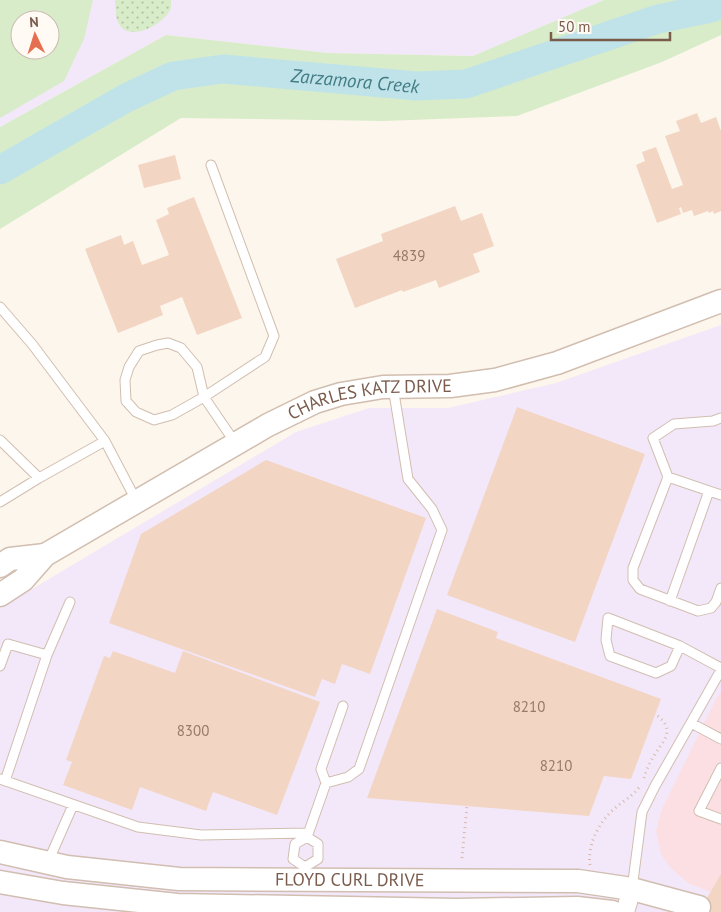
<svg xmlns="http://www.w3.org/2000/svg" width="721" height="912" font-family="'PT Sans',sans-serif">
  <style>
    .education { fill: #f3e8fa; fill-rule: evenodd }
    .medical { fill: #fbdfe3 }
    .green { fill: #d8ecc9; fill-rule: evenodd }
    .park { fill: url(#park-dots) }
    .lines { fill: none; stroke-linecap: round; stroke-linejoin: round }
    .river { stroke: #bfe3e8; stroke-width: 29 }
    .building { fill: #f3d5c3 }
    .service-casing { stroke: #d1beb0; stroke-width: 11 }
    .minor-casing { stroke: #d1beb0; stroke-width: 20 }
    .tertiary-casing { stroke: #d1beb0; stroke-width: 25 }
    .path { stroke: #d9b8a5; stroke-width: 3; stroke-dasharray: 1 4; stroke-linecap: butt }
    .service { stroke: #fff; stroke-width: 9 }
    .minor { stroke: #fff; stroke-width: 18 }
    .tertiary { stroke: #fff; stroke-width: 22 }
    .labels { text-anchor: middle; stroke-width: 4; stroke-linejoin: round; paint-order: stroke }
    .number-label { font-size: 15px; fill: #987a6a }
    .street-label { font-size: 18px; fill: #7a5c4d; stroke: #fffaf3 }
    .water-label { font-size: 19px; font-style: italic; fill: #437c86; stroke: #fffaf3 }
  </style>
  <defs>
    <pattern id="park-dots" width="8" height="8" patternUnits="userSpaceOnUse" patternTransform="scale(1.25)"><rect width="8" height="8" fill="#d8ecc9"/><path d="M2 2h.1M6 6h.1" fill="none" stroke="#b4c2a5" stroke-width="1.8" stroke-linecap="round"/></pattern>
  </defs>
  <rect width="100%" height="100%" fill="#fdf6ec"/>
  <path class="education" d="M0,0H604L474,56L328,53L166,35L0,127ZM20,20H50V50H20Z
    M721,325V912H0V608L296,432L369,408H448L556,383Z"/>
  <path class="medical" d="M721,692V896L688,883L669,866L661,854L656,831L661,811L716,699Z"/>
  <path class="green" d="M0,0H93L84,39L64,81L0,118ZM20,20H50V50H20Z
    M604,0H721V35L662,62L517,116L384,121L181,118L0,229V127L166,35L328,53L473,56Z"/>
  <path class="park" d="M115,0H171C171,1 171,7 171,8C165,24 130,43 119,24C115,18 116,7 115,0Z"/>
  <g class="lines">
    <path class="river" id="s1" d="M0,170L126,98L173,76L223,69L417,86L466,84L658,19L711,8L721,3"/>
  </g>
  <path class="building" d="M697,113L701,123L716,117L721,131V211L714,214L713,211L709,213L708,211L694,216L692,210L683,213L681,207L679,208L681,214L657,223L636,165L645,161L642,152L656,147L672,189L683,185L665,136L680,131L676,121Z
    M175,155L181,179L144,188L138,165Z
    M194,197L242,318L197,335L182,297L160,306L163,315L118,333L85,249L121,235L124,245L133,241L142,265L169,255L156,220L169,214L167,208Z
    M455,206L461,221L482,213L494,246L473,254L480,272L439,288L436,280L403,292L402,290L355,308L336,259L383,241L381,234Z
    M517,407L645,454L575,642L447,595Z
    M266,460L426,518L370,674L342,664L335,684L322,679L315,697L109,623L141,534Z
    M437,609L498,632L496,638L661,699L631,779L604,776L589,816L367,798Z
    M113,651L175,673L183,651L320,702L277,815L213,792L206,811L140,787L132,810L63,785L72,762L66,760L104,656L110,658Z
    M721,874V912H698L710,893Z"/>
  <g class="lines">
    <defs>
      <path id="service" d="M211,165L274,336L265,357L204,397L172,415L154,420L136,412L126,401L125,380L129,367L139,351L157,345L168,343L181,348L197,367L204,397L236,444
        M0,307L32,344L105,441L137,502
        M721,418L713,421L674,424L653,438L668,477L633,568V580L640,589L698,611L711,608L716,602L721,588
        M0,440L39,478
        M668,477L721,495
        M0,502L39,478L105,441
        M670,601L709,491
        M680,646L671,666L656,673L610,656L606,640L608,618L680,646L721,668
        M0,666L8,644L47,655L70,602
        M691,723L721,739
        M721,768L699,811L721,819
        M0,779L138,827L201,835L307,833
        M5,781L47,655
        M326,783L321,769L343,706
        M48,862L73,805
        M305,867L293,859L295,844L307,837L326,783L348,777L359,769L442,530L432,509L408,479L393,387
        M305,867L318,859V844L307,837
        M632,889L642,812L655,786L721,670"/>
      <path id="minor" d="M625,912L632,889"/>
      <g id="tertiary">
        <path d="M0,566L10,559L45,555"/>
        <path id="s2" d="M0,595L23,580L45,555L268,425L315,402L341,394L383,387L450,386L495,380L557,363L721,301"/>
        <path id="s3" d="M0,852L67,867L179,879L578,881L632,889L699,907"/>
        <path d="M0,882L63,893L177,905L457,910L577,908L612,912"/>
      </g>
    </defs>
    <use href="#service" class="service-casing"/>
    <use href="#minor" class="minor-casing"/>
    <use href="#tertiary" class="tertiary-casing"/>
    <path class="path" d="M644,778C646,772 648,765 652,759C661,742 679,731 655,714
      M462,858L467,806
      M590,865C587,845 599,822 614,809C623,801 633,796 640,786"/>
    <use href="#service" class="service"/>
    <use href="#minor" class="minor"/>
    <use href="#tertiary" class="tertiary"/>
  </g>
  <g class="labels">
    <g class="number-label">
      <text x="409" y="261">4839</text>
      <text x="529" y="712">8210</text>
      <text x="193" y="736">8300</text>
      <text x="556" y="771">8210</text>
    </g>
    <g class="street-label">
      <text dy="6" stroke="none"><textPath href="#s2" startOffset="426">CHARLES KATZ DRIVE</textPath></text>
      <text dy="6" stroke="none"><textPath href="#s3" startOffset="352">FLOYD CURL DRIVE</textPath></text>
    </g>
    <g class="water-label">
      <text dy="7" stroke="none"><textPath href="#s1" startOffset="380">Zarzamora Creek</textPath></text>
    </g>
  </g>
  <g transform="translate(35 35) rotate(356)"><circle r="24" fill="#fffaf3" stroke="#cabbb1"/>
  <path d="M0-4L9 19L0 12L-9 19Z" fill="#e76f51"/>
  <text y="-8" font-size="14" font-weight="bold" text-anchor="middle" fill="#7a5c4d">N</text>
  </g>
  <path d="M551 32v8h119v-8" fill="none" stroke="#7a5c4d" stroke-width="2.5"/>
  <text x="558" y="32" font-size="15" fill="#7a5c4d" stroke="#fffaf3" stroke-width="4" paint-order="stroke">50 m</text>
</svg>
